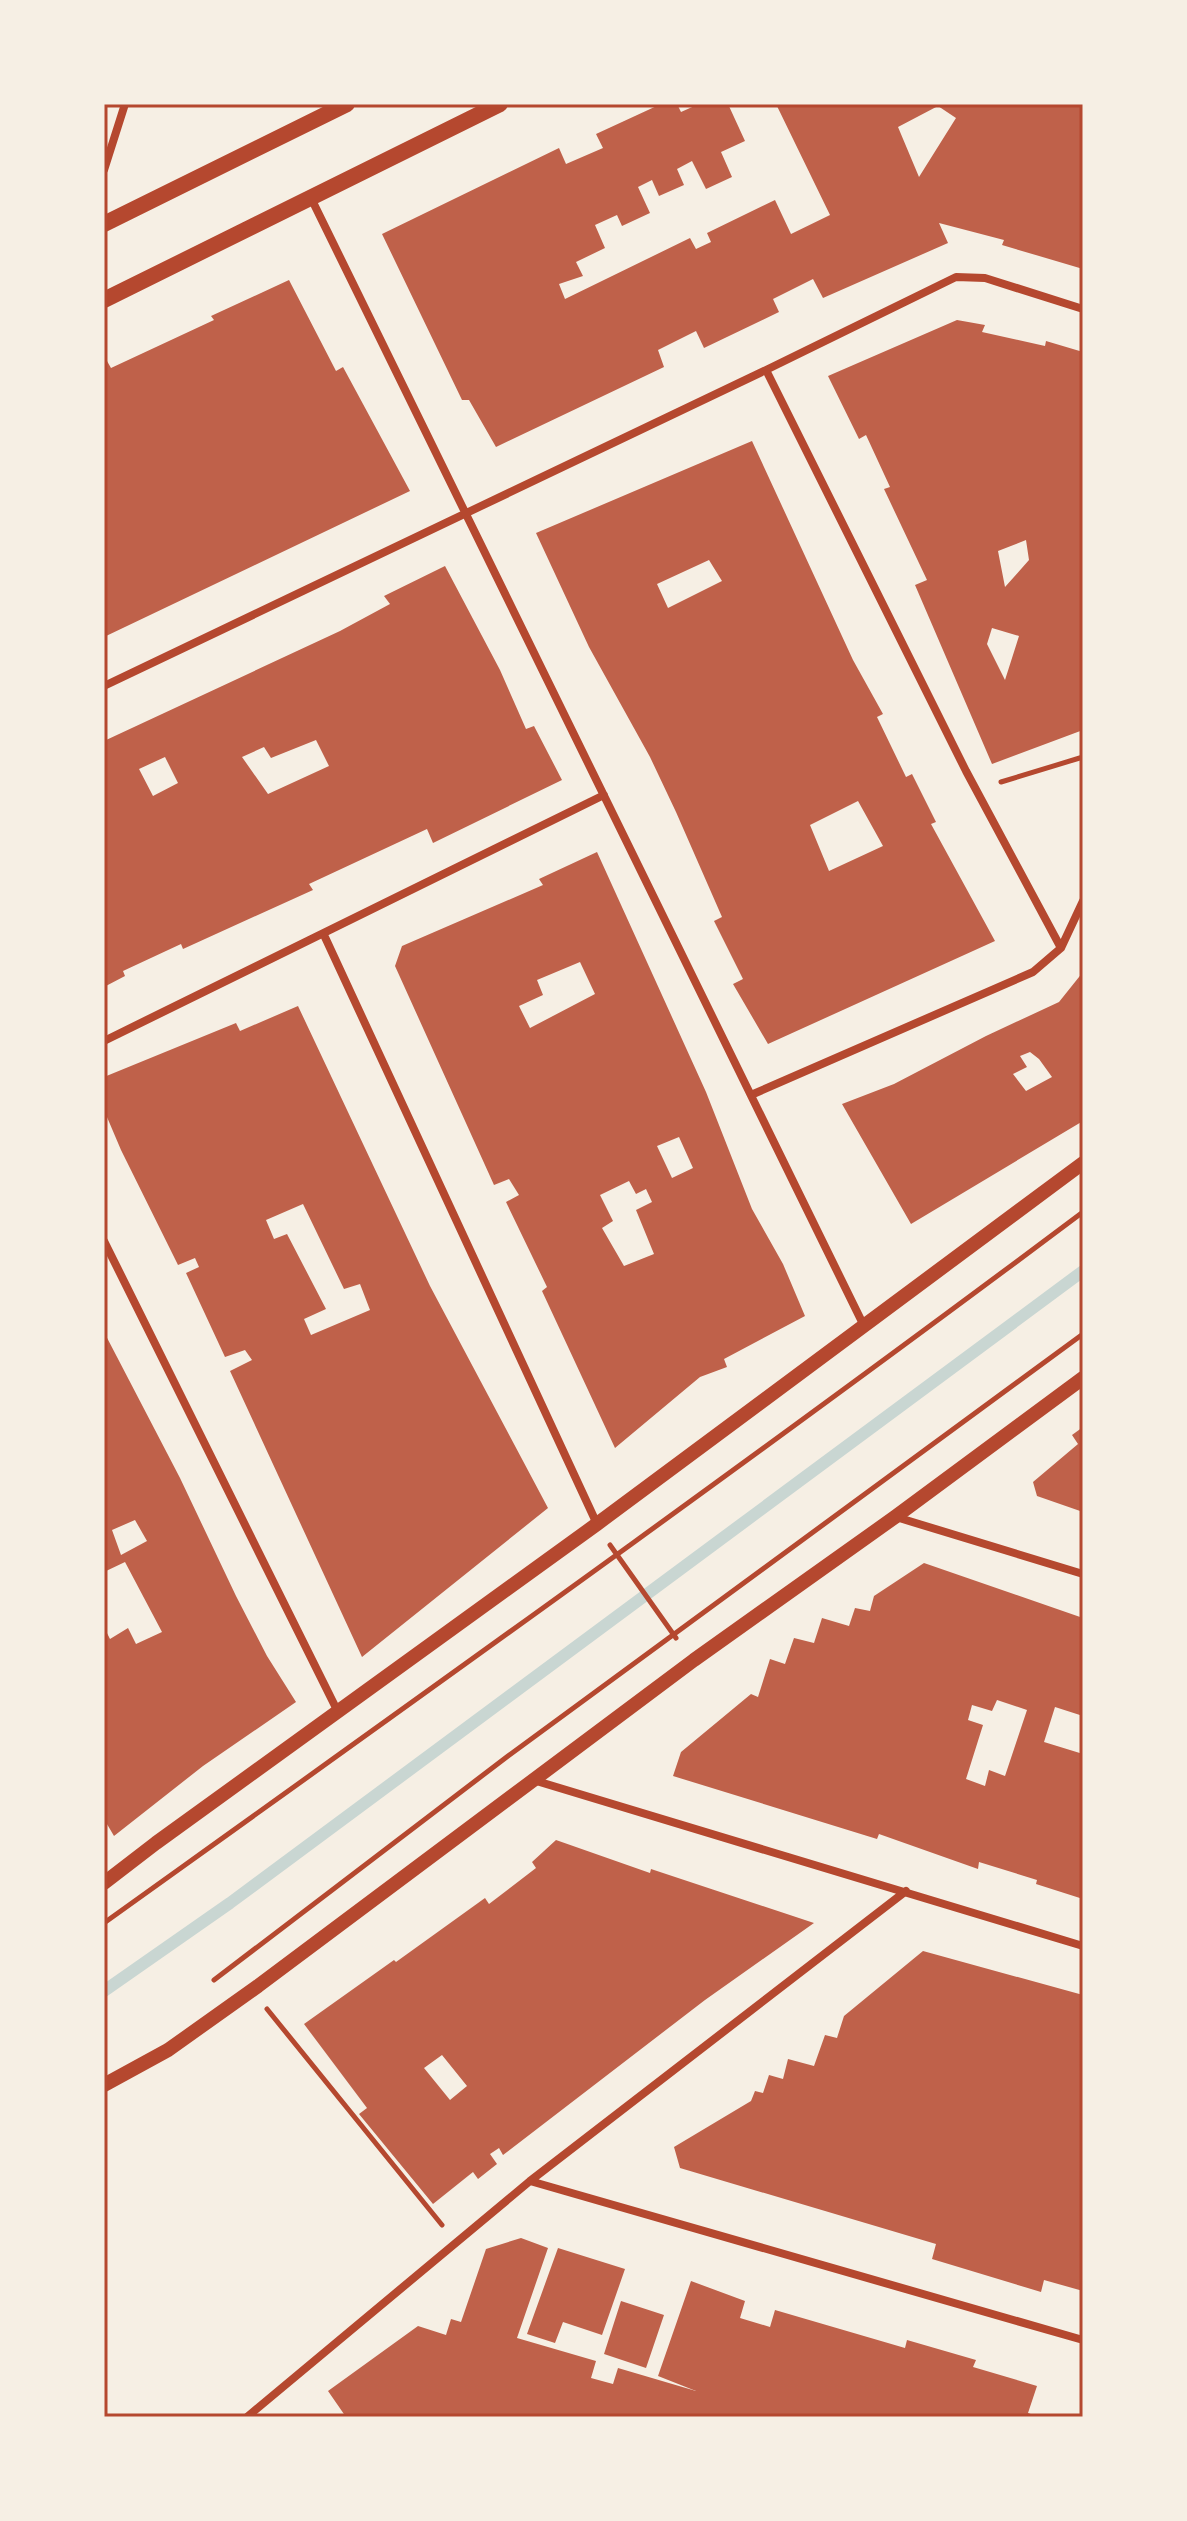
<svg xmlns="http://www.w3.org/2000/svg" width="1187" height="2521" font-family="'Work Sans',sans-serif">
  <style>
    .lines { fill: none; stroke-linecap: round; stroke-linejoin: round }
    .stream { stroke: #c9d6d2; stroke-width: 12 }
    .building { fill: #bf614a; fill-rule: evenodd }
    .path { stroke: #b5482f; stroke-width: 5 }
    .minor { stroke: #b5482f; stroke-width: 8 }
    .tertiary { stroke: #b5482f; stroke-width: 14 }
    .secondary { stroke: #b5482f; stroke-width: 16 }
    .neatline { fill: none; stroke: #b5482f; stroke-width: 3 }
  </style>
  <rect width="100%" height="100%" fill="#f6efe4"/>
  <g class="lines">
    <path class="stream" d="M104,1991L230,1903L1083,1271"/>
  </g>
  <path class="building" d="M661,104H677L681,112L699,104H728L745,141L721,152L732,177L706,189L692,161L677,169L684,185L659,196L652,180L638,187L650,213L622,226L617,215L595,225L605,248L576,262L583,276L559,284L565,299L690,238L696,249L711,242L707,233L775,200L791,234L830,215L776,104H1083V269L1002,245L1004,240L939,223L948,243L823,298L813,279L773,299L779,312L704,348L696,331L658,350L664,367L496,447L469,400H462L382,234L559,148L566,164L603,148L596,134ZM938,106L956,118L919,177L898,127Z
    M289,280L336,371L343,367L410,491L104,637V363L107,361L111,368L214,320L211,316Z
    M957,320L985,325L982,332L1045,346L1046,341L1083,352V730L992,764L915,585L927,580L884,489L890,487L866,435L859,439L828,376ZM1026,540L1029,560L1005,587L998,551ZM992,628L1019,636L1005,680L987,644Z
    M752,441L853,660L883,714L877,717L906,777L912,774L936,822L931,824L995,941L768,1044L733,984L743,979L714,921L722,917L676,812L650,757L589,647L536,533ZM709,560L722,581L668,608L657,584ZM858,801L883,846L829,871L810,825Z
    M445,566L500,670L526,729L534,726L562,780L433,843L427,829L309,884L313,890L183,949L181,944L123,971L125,976L104,987V741L340,631L390,604L384,596ZM316,740L329,766L268,794L242,757L264,747L271,758ZM165,757L178,783L153,796L139,769Z
    M597,852L706,1092L752,1209L783,1264L805,1316L724,1359L727,1367L700,1377L615,1448L542,1291L547,1287L506,1202L519,1195L509,1179L494,1185L395,966L402,946L543,885L539,879ZM580,962L595,994L530,1028L519,1006L543,995L537,980ZM679,1137L693,1168L672,1178L657,1146ZM629,1181L636,1194L646,1189L652,1202L636,1210L654,1254L624,1266L602,1228L613,1221L600,1195Z
    M1083,972V1121L911,1224L842,1104L894,1084L986,1036L1059,1002ZM1030,1052L1039,1059L1052,1077L1026,1091L1013,1074L1027,1067L1020,1056Z
    M298,1006L430,1286L548,1508L362,1657L230,1371L252,1360L245,1350L225,1357L186,1273L199,1267L195,1258L178,1265L121,1150L104,1110V1077L236,1023L240,1031ZM303,1204L344,1289L360,1284L370,1310L311,1335L304,1319L326,1309L287,1234L274,1239L266,1220Z
    M104,1332L180,1478L236,1596L267,1656L296,1702L203,1766L114,1836L104,1819V1627L110,1639L128,1628L136,1644L162,1632L125,1562L104,1572ZM135,1520L147,1541L121,1555L112,1530Z
    M1083,1427V1512L1037,1496L1033,1482L1078,1444L1072,1435Z
    M924,1563L1083,1618V1716L1055,1707L1044,1742L1083,1754V1899L1036,1884L1037,1880L979,1862L978,1869L879,1834L877,1839L673,1776L681,1752L751,1694L758,1697L770,1659L785,1664L794,1638L814,1643L822,1618L849,1626L855,1608L870,1611L874,1596ZM997,1700L1027,1710L1005,1776L989,1770L985,1786L966,1779L983,1725L968,1720L972,1705L992,1711Z
    M556,1840L650,1873L651,1869L814,1923L705,2000L503,2155L499,2148L490,2154L497,2164L478,2179L473,2172L433,2204L359,2114L367,2108L304,2024L394,1960L396,1962L485,1898L489,1904L536,1868L532,1862ZM442,2055L467,2086L450,2100L424,2068Z
    M923,1951L1083,1995V2291L1044,2280L1041,2292L932,2259L936,2244L680,2168L674,2147L751,2101L755,2091L763,2093L769,2075L783,2079L788,2059L814,2066L825,2035L837,2038L844,2016Z
    M521,2238L548,2248L517,2338L596,2361L591,2378L613,2384L618,2368L696,2391L658,2376L691,2281L745,2301L740,2318L770,2327L775,2310L905,2348L907,2340L976,2360L973,2367L1037,2386L1028,2413L1039,2417H346L328,2391L418,2326L446,2335L451,2319L461,2322L486,2249Z
    M558,2248L625,2269L602,2335L563,2322L555,2343L527,2334Z
    M621,2301L664,2315L646,2368L604,2354Z"/>
  <g class="lines">
    <path class="path" d="M1001,782L1083,757
      M610,1545L676,1638
      M104,1923C432,1688 760,1454 1083,1212
      M214,1980L508,1756L1083,1334
      M267,2009L442,2225"/>
    <path class="minor" d="M104,170L125,104
      M311,198L864,1326
      M766,370L966,771L1061,948
      M104,686L766,370L956,277L985,278L1083,309
      M324,935L597,1524
      M104,1041L604,795
      M751,1095L1033,972L1061,948L1083,901
      M104,1241L338,1712
      M896,1517L1083,1574
      M533,1780L1083,1946
      M530,2181L1083,2340
      M247,2417L530,2181L906,1891"/>
    <path class="tertiary" d="M104,1883L156,1843L597,1524L1083,1163
      M104,2085L168,2050L258,1986L694,1660L895,1517L1083,1378"/>
    <path class="secondary" d="M104,224L347,104
      M104,300L500,104"/>
  </g>
  <rect width="1187" height="2521" fill="none" stroke="#f6efe4" stroke-width="212"/>
  <rect x="106" y="106" width="975" height="2309" class="neatline"/>
</svg>
